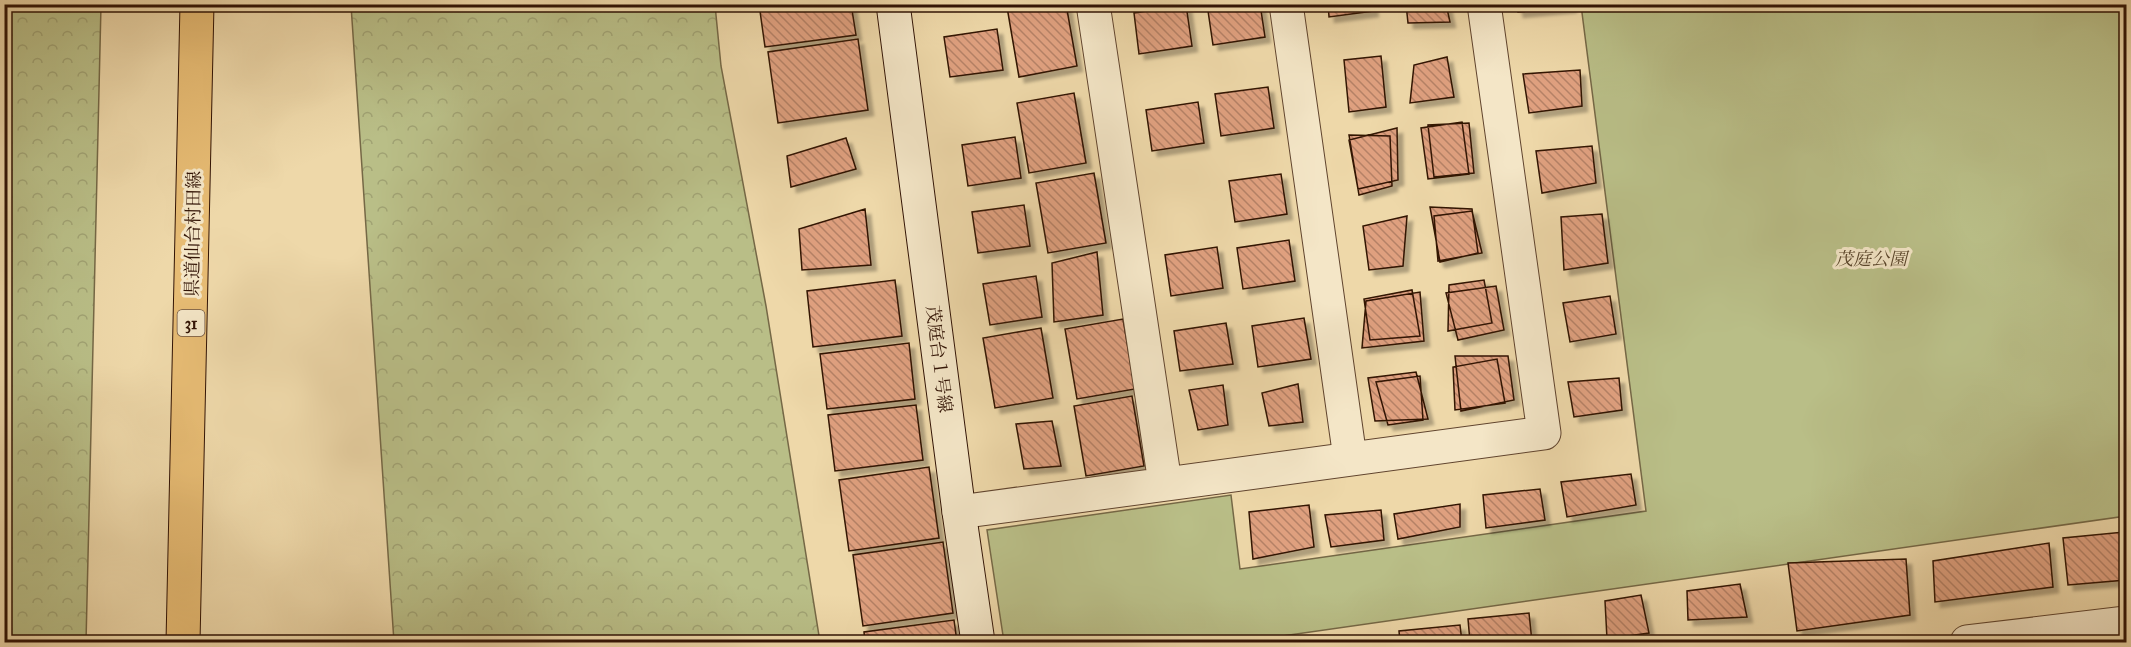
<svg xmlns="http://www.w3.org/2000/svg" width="2131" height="647" font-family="'IM FELL Great Primer','Noto Serif JP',serif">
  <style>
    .forest { fill: url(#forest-crowns); stroke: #756846; stroke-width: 1.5 }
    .green { fill: #b9be87; stroke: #756846; stroke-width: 1.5 }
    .building { fill: url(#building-back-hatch); stroke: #311305; stroke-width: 1.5; filter: url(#shadow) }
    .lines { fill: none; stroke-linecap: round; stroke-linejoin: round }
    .street-casing { stroke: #60442e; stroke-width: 35 }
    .secondary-casing { stroke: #311305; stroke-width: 35 }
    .primary-casing { stroke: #311305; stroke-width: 35 }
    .street { stroke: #f4e6c7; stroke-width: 33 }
    .secondary { stroke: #f4e6c7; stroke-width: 33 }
    .primary { stroke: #e7bc74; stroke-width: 33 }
    .labels { text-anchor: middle; stroke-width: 6; stroke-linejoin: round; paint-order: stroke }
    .shield { fill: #f4e6c7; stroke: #6c523f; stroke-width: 1.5 }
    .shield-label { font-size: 16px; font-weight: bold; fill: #311305 }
    .street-label { font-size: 18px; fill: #311305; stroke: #f4e6c7 }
    .park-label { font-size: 18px; font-style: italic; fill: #5a462c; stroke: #f4e6c7 }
  </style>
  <defs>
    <pattern id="forest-crowns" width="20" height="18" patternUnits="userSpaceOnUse" patternTransform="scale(1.5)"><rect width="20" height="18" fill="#b9be87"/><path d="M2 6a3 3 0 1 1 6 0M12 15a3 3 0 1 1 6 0" fill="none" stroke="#a0a273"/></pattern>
    <pattern id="building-back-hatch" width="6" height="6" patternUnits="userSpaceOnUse" patternTransform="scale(1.5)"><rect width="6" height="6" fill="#dfa07f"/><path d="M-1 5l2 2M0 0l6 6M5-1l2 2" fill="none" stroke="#b58166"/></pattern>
    <filter id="shadow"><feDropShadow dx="5.5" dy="5.5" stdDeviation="1.5" flood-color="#0004"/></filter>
  </defs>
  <rect width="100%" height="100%" fill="#eed8a9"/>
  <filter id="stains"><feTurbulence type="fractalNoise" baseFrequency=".00333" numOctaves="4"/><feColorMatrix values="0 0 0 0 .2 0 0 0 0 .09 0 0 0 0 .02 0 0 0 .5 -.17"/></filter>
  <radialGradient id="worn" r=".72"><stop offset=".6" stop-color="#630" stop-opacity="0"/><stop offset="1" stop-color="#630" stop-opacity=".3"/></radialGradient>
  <path class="forest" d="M4,5H101L86,642H5Z
    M351,5H715L721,66L766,306L820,642H394Z"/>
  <path class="green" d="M1581,5H2126V516L1240,642H1004L987,530L1231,495L1240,569L1646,511Z"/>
  <path class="building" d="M759,4H851L856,35L765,47Z
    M1019,4H1066L1077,66L1019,77L1007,7Z
    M1207,4H1260L1265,37L1213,45Z
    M1328,4H1372L1373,11L1329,17Z
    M1406,4H1446L1450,22L1408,23Z
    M1516,4H1571V7L1518,12Z
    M1186,5L1192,46L1139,54L1134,13Z
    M997,29L1003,70L950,77L944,37Z
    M858,39L868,110L778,123L768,52Z
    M1381,56L1386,107L1349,112L1344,60Z
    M1447,57L1454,97L1410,103L1414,65Z
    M1580,70L1582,106L1529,113L1523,74Z
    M1268,87L1274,128L1221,136L1215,94Z
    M1074,93L1086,163L1029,173L1017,103Z
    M1198,102L1204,143L1152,151L1146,110Z
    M1462,122L1469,174L1428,179L1421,128Z
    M1469,123L1474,173L1434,177L1428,125Z
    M1397,128L1398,180L1358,189L1349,140Z
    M1349,135L1390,136L1392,186L1359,195Z
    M1015,137L1021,178L968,186L962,145Z
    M846,138L856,169L791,187L787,156Z
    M1592,146L1596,183L1542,193L1536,151Z
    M1094,173L1106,243L1048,253L1036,183Z
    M1281,174L1287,214L1235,222L1229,181Z
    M1024,205L1030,246L978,253L972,212Z
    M1430,207L1472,209L1478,253L1440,262Z
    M865,209L871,265L802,270L799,229Z
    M1472,211L1482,253L1438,261L1434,216Z
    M1602,214L1608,263L1564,270L1561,217Z
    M1407,216L1403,266L1369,270L1363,226Z
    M1289,240L1295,281L1243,289L1237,248Z
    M1217,247L1223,288L1171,296L1165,255Z
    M1097,252L1103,315L1054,322L1052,263Z
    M1036,276L1042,317L990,325L983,284Z
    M895,280L902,336L813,347L807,291Z
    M1484,280L1492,323L1448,331L1449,285Z
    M1496,286L1504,330L1458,340L1446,293Z
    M1412,290L1420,336L1370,340L1364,299Z
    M1420,292L1424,341L1362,348L1366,301Z
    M1610,296L1616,334L1570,342L1563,303Z
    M1304,318L1311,359L1258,367L1252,326Z
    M1123,319L1135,389L1077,399L1065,329Z
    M1226,323L1233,364L1180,371L1174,331Z
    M1041,328L1053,398L995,408L983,338Z
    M909,343L915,399L827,409L820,354Z
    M1455,356H1508L1514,400L1461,411Z
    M1497,359L1505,403L1455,410L1453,367Z
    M1416,372L1428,419L1375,421L1368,378Z
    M1420,376L1423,420L1388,425L1376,382Z
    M1619,378L1622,410L1574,417L1568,382Z
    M1298,384L1303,422L1269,426L1262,393Z
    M1223,385L1228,425L1198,430L1189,390Z
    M1132,396L1144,466L1086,476L1074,406Z
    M916,405L923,460L835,471L828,415Z
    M1052,421L1061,466L1024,469L1016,424Z
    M929,467L939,538L849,551L839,480Z
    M1631,474L1636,505L1567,517L1561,482Z
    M1540,489L1545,520L1486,528L1483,495Z
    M1460,504V527L1398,539L1394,514Z
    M1309,505L1314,547L1253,559L1249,512Z
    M1381,510L1384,540L1331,547L1325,515Z
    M2124,532L2126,580L2068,585L2063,538Z
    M943,542L953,613L863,626L853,555Z
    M2049,543L2053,587L1935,602L1933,561Z
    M1906,559L1910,615L1797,631L1788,563Z
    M1740,584L1747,617L1688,620L1687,591Z
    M1641,595L1649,633L1607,639L1605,601Z
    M1529,613L1532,642H1470L1468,619Z
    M954,620L957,642H865L864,632Z
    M1460,625L1462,642H1400L1399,631Z
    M1384,638L1385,642H1338Z"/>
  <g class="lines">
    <defs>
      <path id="street" d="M1093,4L1165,483
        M1286,4L1350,458
        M959,512L1544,433L1484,4
        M1967,642L2126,623"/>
      <path id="secondary" d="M893,4L959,512L978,642"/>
      <path id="primary" d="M183,642L197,4"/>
    </defs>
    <use href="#street" class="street-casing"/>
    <use href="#secondary" class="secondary-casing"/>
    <use href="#primary" class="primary-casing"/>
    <use href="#street" class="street"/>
    <use href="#secondary" class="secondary"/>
    <use href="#primary" class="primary"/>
  </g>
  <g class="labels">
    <rect class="shield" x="177.5" y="310" width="27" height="26" rx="4.5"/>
    <g class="shield-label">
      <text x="191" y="329">31</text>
    </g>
    <g class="street-label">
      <text transform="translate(193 234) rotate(-89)" y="6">県道仙台村田線</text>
      <text transform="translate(939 359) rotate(83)" y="6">茂庭台１号線</text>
    </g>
    <g class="park-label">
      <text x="1871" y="265">茂庭公園</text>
    </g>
  </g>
  <rect width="2131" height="647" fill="none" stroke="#eed8a9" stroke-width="24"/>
  <rect x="6" y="6" width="2119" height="635" fill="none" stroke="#311305" stroke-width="3"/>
  <rect x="12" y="12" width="2107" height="623" fill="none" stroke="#311305" stroke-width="1.5"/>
  <rect width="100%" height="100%" filter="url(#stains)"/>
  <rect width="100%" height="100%" fill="url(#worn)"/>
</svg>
